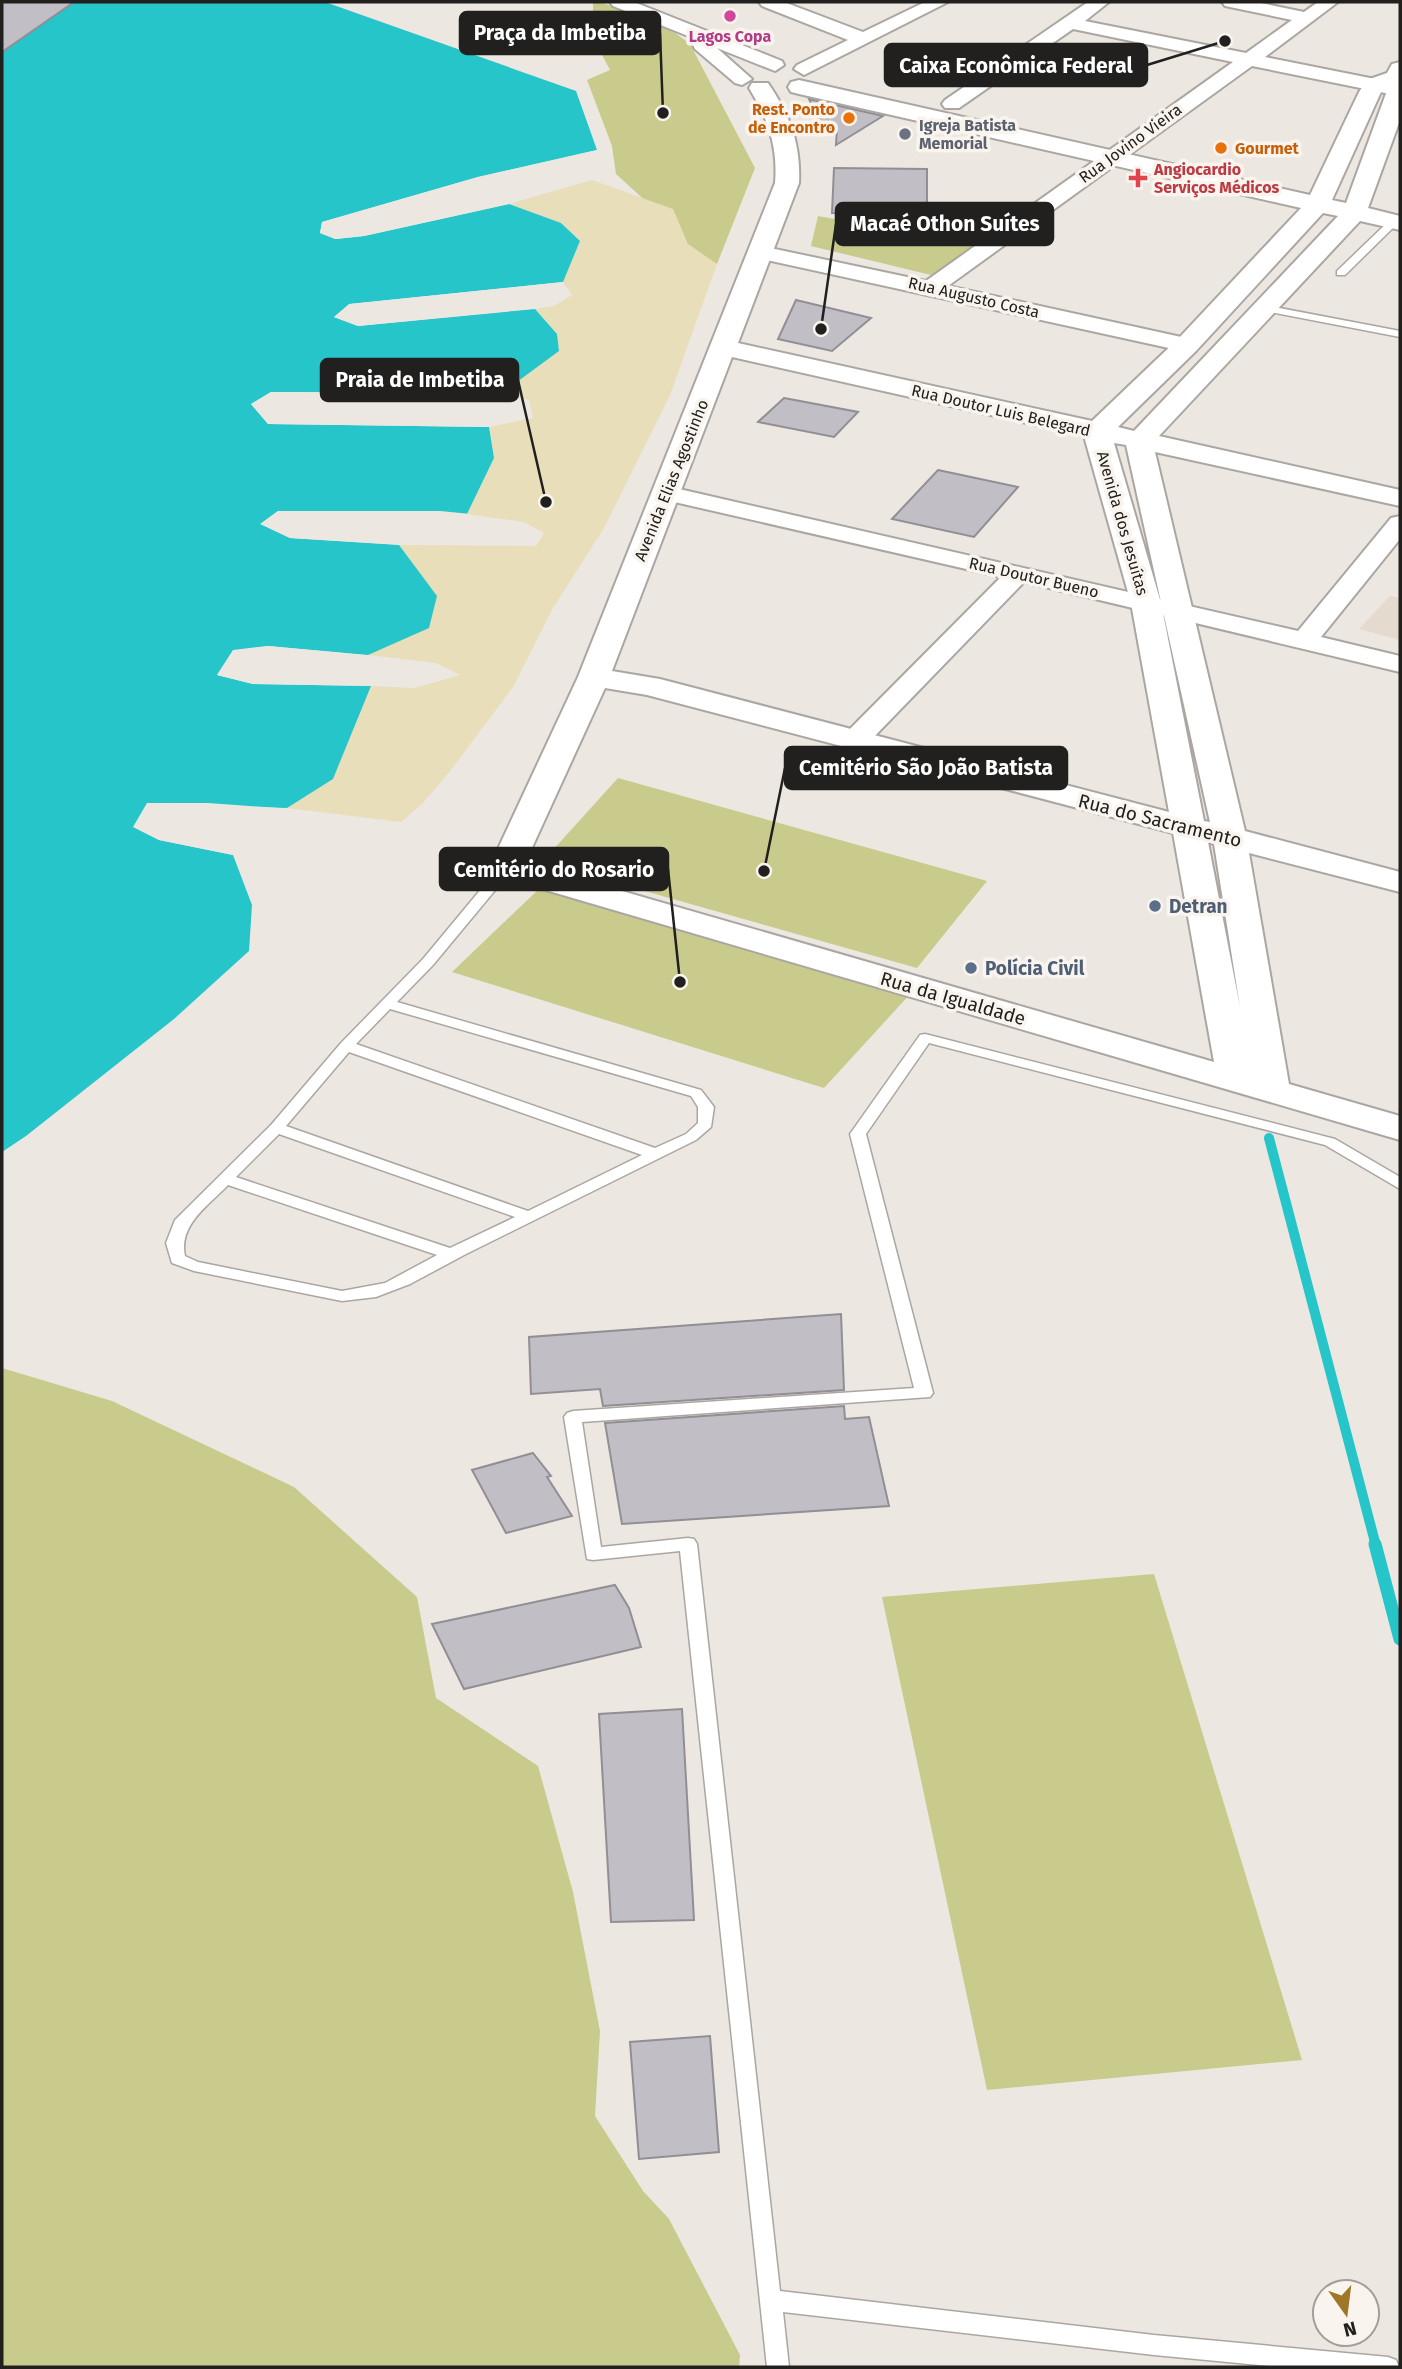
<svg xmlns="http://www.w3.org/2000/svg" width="1402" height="2369" font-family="'Fira Sans',sans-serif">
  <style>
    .built { fill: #e4dace }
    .green { fill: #c8cb8b }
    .sand { fill: #e8deb9 }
    .water { fill: #25c5c9 }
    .pier { fill: #ece7e1 }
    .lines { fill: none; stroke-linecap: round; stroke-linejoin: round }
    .stream-far1 { stroke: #25c5c9; stroke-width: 10 }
    .stream { stroke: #25c5c9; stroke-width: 13 }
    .building { fill: #c1bfc5; stroke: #918e94; stroke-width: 2 }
    .service-casing { stroke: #aba6a1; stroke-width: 3 }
    .minor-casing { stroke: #aba6a1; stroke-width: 4 }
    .tertiary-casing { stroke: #aba6a1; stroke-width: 4 }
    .service { fill: #fff; fill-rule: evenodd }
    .minor { fill: #fff; fill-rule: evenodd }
    .tertiary { fill: #fff; fill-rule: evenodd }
    .hotel-dot { fill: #d1479c; stroke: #f9f4ee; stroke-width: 2.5 }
    .food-dot { fill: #e8710a; stroke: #f9f4ee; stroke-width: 2.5 }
    .worship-dot { fill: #6b7280; stroke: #f9f4ee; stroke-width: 2.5 }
    .health-dot { fill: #e0444e; stroke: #f9f4ee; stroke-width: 2.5 }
    .service-dot { fill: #5c6f8a; stroke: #f9f4ee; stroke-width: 2.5 }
    .labels { text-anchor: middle; stroke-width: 7; stroke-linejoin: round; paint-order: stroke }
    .far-hotel-label { font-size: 16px; font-weight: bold; fill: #b23c85; stroke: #f9f4ee }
    .far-food-label { font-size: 16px; font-weight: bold; fill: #c56008; stroke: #f9f4ee; text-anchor: end }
    .far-worship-label { font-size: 16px; font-weight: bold; fill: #5b616d; stroke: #f9f4ee; text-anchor: start }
    .far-street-label { font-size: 16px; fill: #22201e; stroke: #f9f4ee }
    .far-health-label { font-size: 16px; font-weight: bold; fill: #be3a42; stroke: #f9f4ee; text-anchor: start }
    .street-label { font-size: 19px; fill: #22201e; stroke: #f9f4ee }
    .service-label { font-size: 19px; font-weight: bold; fill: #4e5e75; stroke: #f9f4ee; text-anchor: start }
    .leader { fill: none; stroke: #22201e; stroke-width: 2.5 }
    .callout-dot { fill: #22201e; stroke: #f9f4ee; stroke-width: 2.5 }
    .callout { fill: #22201e; stroke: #22201e; stroke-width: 2.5 }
    .callout-label { font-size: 21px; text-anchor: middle; font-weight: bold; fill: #fff }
  </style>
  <rect width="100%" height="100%" fill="#ece7e1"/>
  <path class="built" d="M1390,596L1400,598V640L1359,629Z"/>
  <path class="green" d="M593,2H600L666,26L690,44L755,168L717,264L695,260L650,205L616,174L612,146L587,80L610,70L593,38Z
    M818,216L976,245L931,275L811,246Z
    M618,778L987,881L917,968L542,862Z
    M541,887L912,992L824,1088L452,972Z
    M2,1368L112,1401L294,1487L417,1597L436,1698L538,1766L573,1892L600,2031L595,2116L643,2191L669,2219L740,2355L739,2367H2Z
    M1154,1574L1302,2060L987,2090L882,1597Z"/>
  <path class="sand" d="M592,180L673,209L688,244L717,264L670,395L604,528L553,608L513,687L451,770L422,804L401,822L287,808L333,779L371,686L415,688L460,675L436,663L368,655L429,627L436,596L399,545L536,546L544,533L524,522L467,514L494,458L489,427L533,418L529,400L502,393L559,350L557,334L535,309L554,306L572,295L563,282L580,241L561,223L509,204Z"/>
  <path class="water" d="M2,2H325L576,91L597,150L478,177L322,222L320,233L335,239L364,236L509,204L561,223L580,241L563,282L350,304L334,317L358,326L535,309L557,334L559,351L502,393L271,392L251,404L268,424L489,427L494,458L467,514L278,511L261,524L290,538L399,545L437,596L429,628L368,655L268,646L233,651L217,675L253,684L371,686L333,779L287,808L147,804L134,827L159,840L233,855L252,905L249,951L174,1019L26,1136L2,1152Z"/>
  <path class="pier" d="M597,150L598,153L479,181L344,219L325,225L324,231L336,235L364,233L436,215L508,201L515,203L509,204L364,236L336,239L320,233L322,222L343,216L478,177Z
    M563,282V286L351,308L341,316L358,323L535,305L540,308L358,326L334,317L349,304Z
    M271,392L502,393L506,394L272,395L256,405L270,420L489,423L493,426L489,427L268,424L251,404Z
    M278,511H440L471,514L467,517L279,515L267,523L291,535L400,542L404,545L290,538L260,524Z
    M268,646L375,656L368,658L268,650L235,654L222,672L253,680L371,683L375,686L253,684L217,675L233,650Z
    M147,803H208L293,809L287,812L149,807L138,825L160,837L233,851L236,855H233L159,840L133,827Z"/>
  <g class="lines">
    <path class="stream-far1" d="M1269,1138L1376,1546"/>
    <path class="stream" d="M1375,1544L1400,1639"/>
  </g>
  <path class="building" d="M2,2H74L2,52Z
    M809,99L883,116L836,145L837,129L822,126Z
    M834,168L927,169V215L832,213Z
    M796,300L871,318L832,351L778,339Z
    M784,398L858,412L834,437L758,422Z
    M938,470L1018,487L974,537L892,519Z
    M841,1314L844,1390L603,1406L600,1389L531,1394L529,1337Z
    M844,1406L845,1419L869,1417L889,1506L622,1524L605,1423Z
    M533,1453L551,1476L547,1477L572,1516L506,1533L472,1470Z
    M615,1585L629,1608L641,1647L464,1689L432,1624Z
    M682,1709L694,1920L611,1922L599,1714Z
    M710,2036L719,2152L639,2159L630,2042Z"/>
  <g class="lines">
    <defs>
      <path id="service" d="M1390,220L1399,222L1345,275H1337V271Z
        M1264,305L1400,331V337L1260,310V306Z
        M506,864L511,865L513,868L511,871L433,965L397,1002L701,1090L714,1107L711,1127L696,1140L466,1254L410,1284L376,1297L342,1301L194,1271L172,1263L166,1243L175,1220L271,1125L341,1043L423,959L501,865ZM390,1009L691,1096L698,1107V1123L686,1134L655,1148L356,1044ZM349,1052L642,1155L528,1211L286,1126ZM279,1134L515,1217L450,1248L236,1177ZM228,1185L437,1255L385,1283L342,1291L198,1262L185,1256C178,1225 209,1205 228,1185Z
        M925,1034L1335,1139L1400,1177V1189L1325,1145L929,1043L866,1134L933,1393L930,1397L582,1422L601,1547L688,1538L694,1539L697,1544L780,2291L1154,2335L1388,2357L1396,2360L1399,2367H1280L1154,2355L783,2312L789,2367H767L680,1551L593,1560L587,1559L564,1417L567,1413L573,1411L914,1388L850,1134L920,1035Z"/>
      <path id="minor" d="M610,2H634L782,61L784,65L775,71L717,48L752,79L742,85L735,83L695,49L693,45L698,40L613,6Z
        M759,2H784L863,32L925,2H948L804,75L794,69L797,65L848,40L762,6Z
        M1088,2H1109L1085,21L1246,53L1292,20L1225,6L1222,2H1256L1304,12L1318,2H1338L1265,57L1400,84V96L1252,66L948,286L1195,340L1198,345L1195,350L1187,352L753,257L750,252L753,247L761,246L926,281L1233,62L1073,29L959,108H945L942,104L945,100Z
        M666,486L1298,631L1391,518L1400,516V539L1321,637L1400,656V672L1024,582L865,746H845L841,740L845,734L1001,577L657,498L654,493L657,488Z"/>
      <path id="tertiary" d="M1400,62V120L1368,208L1400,216V230L1360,221L1159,436L1400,490V506L1155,452L1245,831L1400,872V892L1249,853L1289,1084L1400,1116V1140L494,875L489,868L578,677L775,183C778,146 768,119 749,88L752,83H768C790,115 801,144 799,183L738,343L1092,421L1178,339L1301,208L799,94L791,92L788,87L791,82L799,80L1310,195L1359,92L1367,80L1387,73L1392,64ZM1388,88L1346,203L1332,200L1381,92ZM1323,213L1338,216L1134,431L1118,427L1196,351ZM732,357L1084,436L1131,603L1169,812L660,679L612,671ZM1114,443L1126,445L1210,822L1204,821L1161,603ZM605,688L647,695L1173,833L1214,1062L525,863ZM1208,842L1214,844L1240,1007Z"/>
    </defs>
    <use href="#service" class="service-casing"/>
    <use href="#minor" class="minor-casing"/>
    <use href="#tertiary" class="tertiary-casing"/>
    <use href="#service" class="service"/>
    <use href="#minor" class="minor"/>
    <use href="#tertiary" class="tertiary"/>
  </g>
  <circle class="hotel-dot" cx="730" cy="16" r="7"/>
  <g class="food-dot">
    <circle cx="849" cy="118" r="7"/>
    <circle cx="1221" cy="148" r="7"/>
  </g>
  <circle class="worship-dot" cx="905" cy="134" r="7"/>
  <path class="health-dot" d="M1134.5 167.5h7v7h7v7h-7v7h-7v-7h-7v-7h7z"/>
  <g class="service-dot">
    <circle cx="1155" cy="906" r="7"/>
    <circle cx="971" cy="968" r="7"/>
  </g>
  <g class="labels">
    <g class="far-hotel-label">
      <text x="730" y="42">Lagos Copa</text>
    </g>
    <g class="far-food-label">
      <text x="835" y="115">Rest. Ponto<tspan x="835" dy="18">de Encontro</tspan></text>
      <text x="1235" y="154" text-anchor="start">Gourmet</text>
    </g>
    <g class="far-worship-label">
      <text x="919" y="131">Igreja Batista<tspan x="919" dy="18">Memorial</tspan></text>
    </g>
    <g class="far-street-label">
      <text transform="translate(1130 143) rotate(-36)" y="6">Rua Jovino Vieira</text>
      <text transform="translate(974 297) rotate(13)" y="6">Rua Augusto Costa</text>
      <text transform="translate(1001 410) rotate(13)" y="6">Rua Doutor Luis Belegard</text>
      <text transform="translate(671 480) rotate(-68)" y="6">Avenida Elias Agostinho</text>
      <text transform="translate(1123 523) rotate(74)" y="6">Avenida dos Jesuítas</text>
      <text transform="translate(1034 577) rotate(13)" y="6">Rua Doutor Bueno</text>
    </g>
    <g class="far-health-label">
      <text x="1154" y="175">Angiocardio<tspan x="1154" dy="18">Serviços Médicos</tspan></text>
    </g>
    <g class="street-label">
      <text transform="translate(1160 820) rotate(14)" y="7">Rua do Sacramento</text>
      <text transform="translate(953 998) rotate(16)" y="7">Rua da Igualdade</text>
    </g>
    <g class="service-label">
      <text x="1169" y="913">Detran</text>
      <text x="985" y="975">Polícia Civil</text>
    </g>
  </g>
  <path class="leader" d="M663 113L660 33M1225 41L1147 65M821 329L836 224M546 502L518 380M764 871L785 768M680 982L668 869"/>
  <g class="callout-dot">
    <circle cx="663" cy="113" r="7"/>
    <circle cx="1225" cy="41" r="7"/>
    <circle cx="821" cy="329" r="7"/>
    <circle cx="546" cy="502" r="7"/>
    <circle cx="764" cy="871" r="7"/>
    <circle cx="680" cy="982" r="7"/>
  </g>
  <g class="callout">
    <rect x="460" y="12" width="200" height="42" rx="7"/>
    <rect x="885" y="44" width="262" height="42" rx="7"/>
    <rect x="836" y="203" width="217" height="42" rx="7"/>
    <rect x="321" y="359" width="197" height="42" rx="7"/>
    <rect x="785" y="747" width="282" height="42" rx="7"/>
    <rect x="440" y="848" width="228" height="42" rx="7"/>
  </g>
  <g class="callout-label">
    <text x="560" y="40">Praça da Imbetiba</text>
    <text x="1016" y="73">Caixa Econômica Federal</text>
    <text x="945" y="231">Macaé Othon Suítes</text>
    <text x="420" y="387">Praia de Imbetiba</text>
    <text x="926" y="775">Cemitério São João Batista</text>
    <text x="554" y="877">Cemitério do Rosario</text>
  </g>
  <rect width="1402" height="2369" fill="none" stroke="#22201e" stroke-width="7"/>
  <g transform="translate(1346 2313) rotate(166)"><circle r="33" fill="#f9f4ee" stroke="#a39f9b" stroke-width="2"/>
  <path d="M0-5L12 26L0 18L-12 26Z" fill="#a07726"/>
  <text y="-10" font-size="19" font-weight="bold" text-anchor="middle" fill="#22201e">N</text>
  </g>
</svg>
